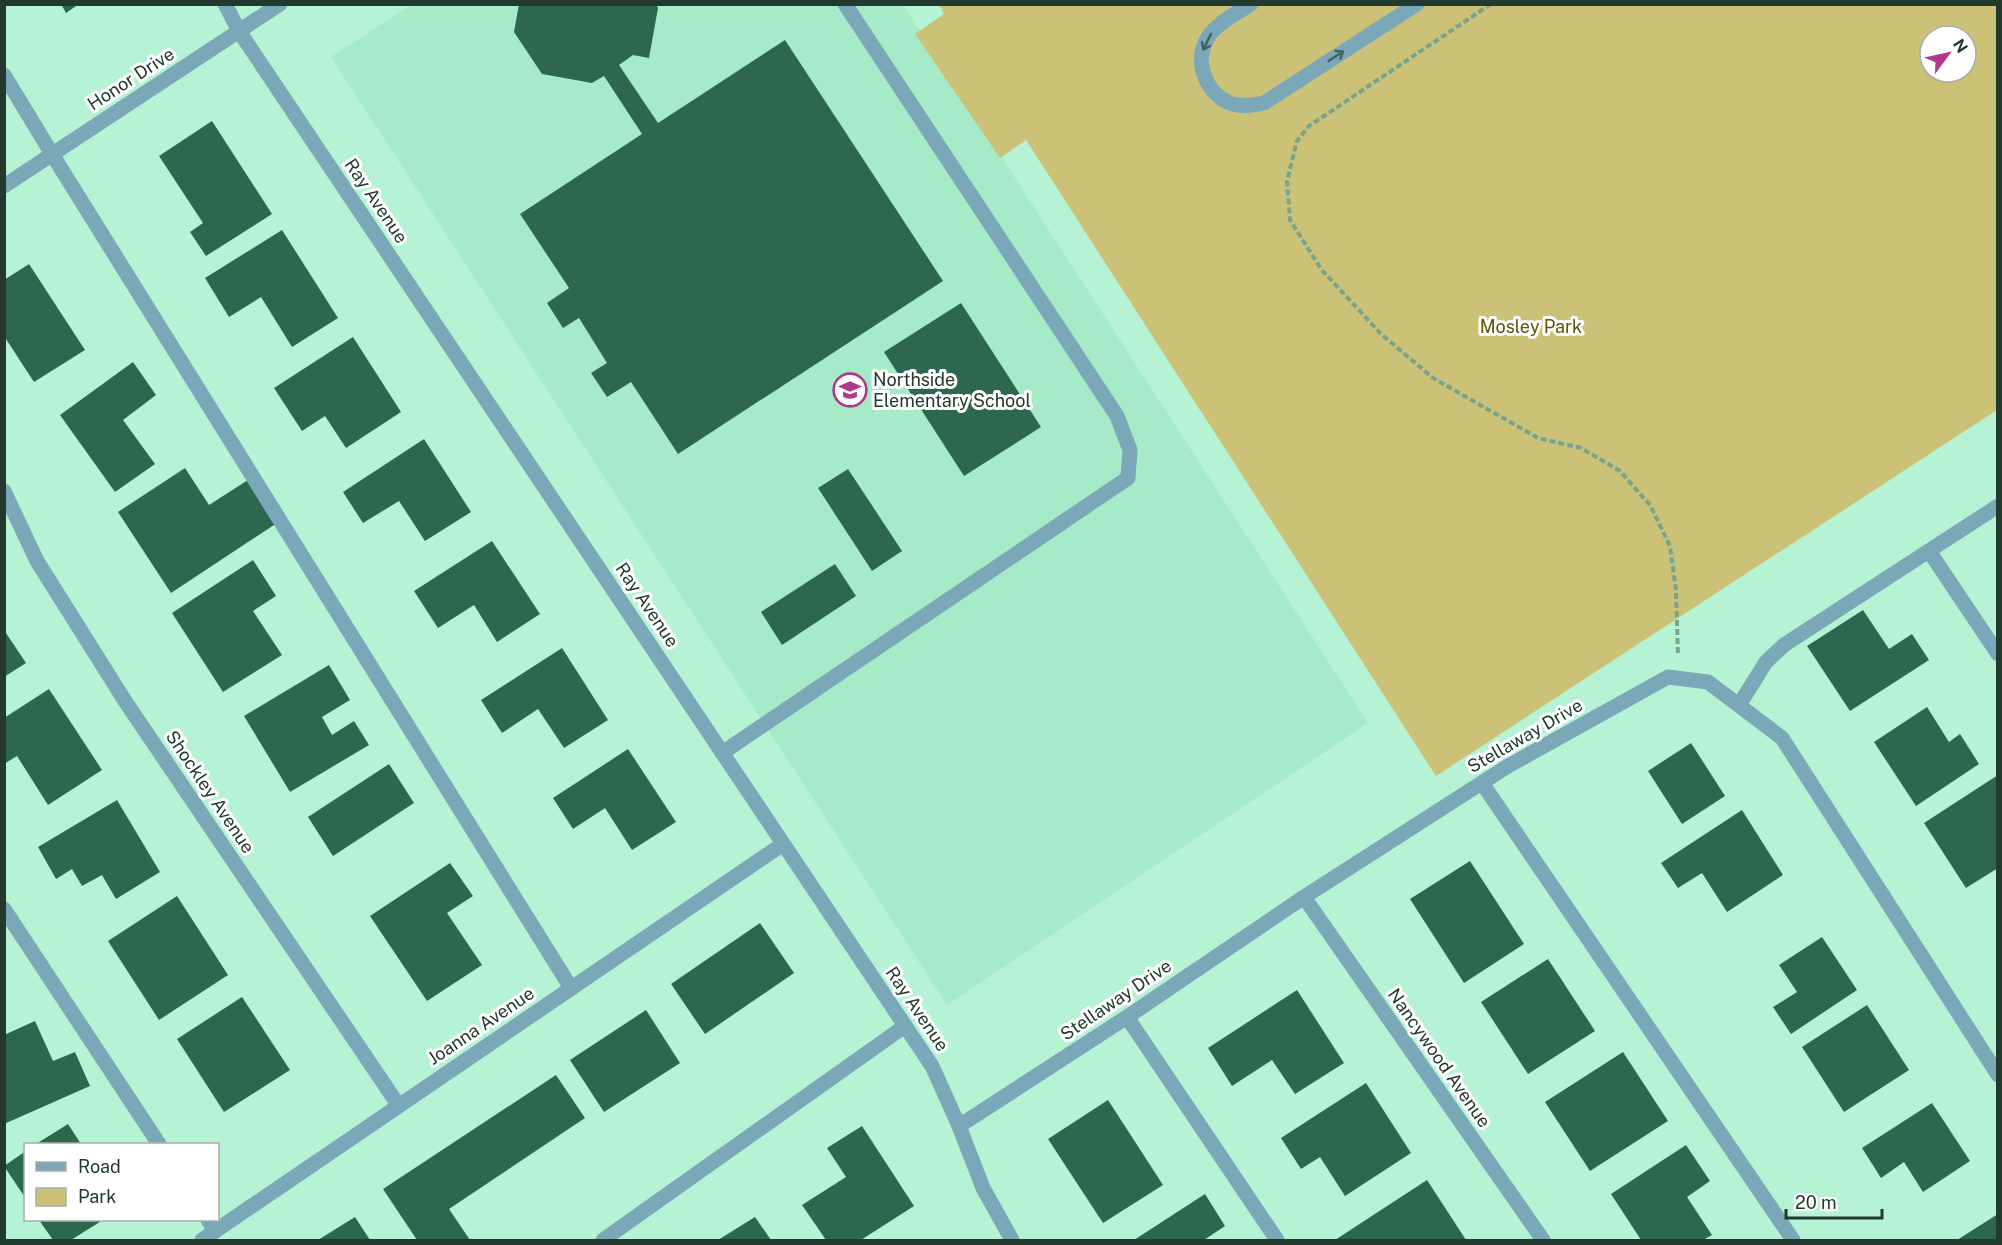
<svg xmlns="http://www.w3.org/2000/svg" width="2002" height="1245" font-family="'Public Sans',sans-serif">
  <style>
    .built { fill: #a5ebc8 }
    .park { fill: #cbc278; fill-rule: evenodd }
    .building { fill: #2d684e }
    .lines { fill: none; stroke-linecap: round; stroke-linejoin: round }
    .path { stroke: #77a48d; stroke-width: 4; stroke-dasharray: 6 3; stroke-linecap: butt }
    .service { stroke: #7aa8b9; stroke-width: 15 }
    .minor { stroke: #7aa8b9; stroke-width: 15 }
    .tertiary { stroke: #7aa8b9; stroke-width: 15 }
    .oneway { stroke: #41605f }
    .labels { text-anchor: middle; stroke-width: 6; stroke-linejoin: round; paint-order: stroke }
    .street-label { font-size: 18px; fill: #223a2e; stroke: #fff }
    .park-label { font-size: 18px; fill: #5e5505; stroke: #fff }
    .poi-label { font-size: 18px; fill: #223a2e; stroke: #fff; text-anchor: start }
  </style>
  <rect width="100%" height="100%" fill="#b6f3d4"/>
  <path class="built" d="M411,5H903L1368,723L947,1005L331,57Z"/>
  <path class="park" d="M939,4L1997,5V410L1436,776L1026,140L1000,158L915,34L944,14ZM1930,36H1966V72H1930Z"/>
  <path class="building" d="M61,4H79L66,13Z
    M519,4H656L658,8L649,58L633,55L619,65L658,123L785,40L943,281L678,454L631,382L607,397L591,373L607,363L579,318L563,328L547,303L569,288L520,214L642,134L604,76L592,83L542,74L514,32Z
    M212,121L272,214L206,256L190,232L203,223L159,156Z
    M282,230L338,318L292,347L261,297L229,317L205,278Z
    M29,264L85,350L34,382L4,336V280Z
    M961,303L1041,427L964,476L884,352Z
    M353,337L401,412L346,448L325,416L302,431L274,388Z
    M133,362L156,395L123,420L155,464L115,492L60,415Z
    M424,439L471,512L425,541L399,501L363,523L343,492Z
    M185,468L209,505L248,480L277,523L171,593L118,512Z
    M848,469L902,551L872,571L818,488Z
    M492,541L540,614L497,642L474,605L438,628L414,591Z
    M253,560L276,596L253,611L282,655L223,692L172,613Z
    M835,564L856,596L782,645L761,612Z
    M1863,610L1889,649L1912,634L1929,660L1850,711L1807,646Z
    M4,630L26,663L4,677Z
    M562,648L608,720L564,748L538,709L502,733L481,700Z
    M329,665L350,700L322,717L332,735L354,721L369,745L290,792L244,716Z
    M49,689L102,770L48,805L17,756L4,764V718Z
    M1927,707L1949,742L1960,734L1979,764L1916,806L1874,742Z
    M1691,743L1725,796L1682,824L1648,771Z
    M628,749L676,822L632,850L605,808L573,829L553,798Z
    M389,764L414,803L333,856L308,817Z
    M1998,775V868L1966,888L1924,823Z
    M117,800L160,872L116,899L102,875L82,886L72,869L56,879L38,847Z
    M1742,810L1783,875L1727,912L1702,873L1678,888L1661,863Z
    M1470,861L1524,944L1464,983L1410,899Z
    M450,863L473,896L447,913L482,965L427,1001L370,916Z
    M177,896L228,975L159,1020L108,941Z
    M760,923L794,973L705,1034L671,984Z
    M1822,937L1857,990L1791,1034L1773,1007L1797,992L1779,965Z
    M1548,959L1595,1031L1528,1074L1481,1002Z
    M1297,990L1344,1063L1295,1094L1272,1060L1232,1086L1208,1048Z
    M242,997L290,1070L224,1112L177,1039Z
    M1867,1005L1909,1070L1844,1112L1802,1047Z
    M646,1010L680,1063L604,1112L570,1060Z
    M35,1021L53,1061L75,1052L90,1086L4,1124V1035Z
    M1623,1052L1668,1121L1590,1171L1545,1102Z
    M556,1075L585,1118L449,1209L470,1240H417L383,1189Z
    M1366,1083L1411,1153L1345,1196L1320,1157L1301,1169L1281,1138Z
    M1108,1100L1163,1185L1103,1223L1048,1139Z
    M1932,1103L1970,1161L1923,1192L1904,1162L1881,1178L1862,1148Z
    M68,1124L81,1144H36Z
    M862,1126L914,1206L861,1240H826L802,1205L846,1177L827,1148Z
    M1686,1145L1710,1181L1687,1197L1712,1235L1703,1240H1641L1611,1194Z
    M26,1151V1199L4,1166Z
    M1427,1180L1466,1240H1335Z
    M1205,1194L1225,1226L1204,1240H1134Z
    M1998,1214V1240H1957Z
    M355,1217L370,1240H318Z
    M755,1217L771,1240H718Z
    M39,1220H103L71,1240H53Z"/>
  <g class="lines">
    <path class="path" d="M1491,4L1309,126L1297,141L1287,181L1290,220L1321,269L1381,334L1433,378L1538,438L1581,448L1620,471L1650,505L1670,546L1676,590L1678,656"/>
    <path class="service" d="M1251,4C1236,14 1216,23 1207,39C1193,63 1207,95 1232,104C1243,107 1254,105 1264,103L1417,4
      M4,75L52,154L571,988
      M1929,551L1998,654
      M1739,705L1766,662L1784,645L1998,506
      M722,753L1128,478L1130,450L1117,416L845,4
      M1482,783L1793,1240
      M4,909L159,1144
      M1127,1017L1277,1240
      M208,1220L215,1231
      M603,1240L905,1026"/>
    <path class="minor" d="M4,186L239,31L225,4
      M4,491L37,561L125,701L399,1106
      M1304,897L1543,1240
      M959,1126L1127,1017L1304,897L1508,766L1668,677L1708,682L1782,738L1998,1075
      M202,1240L783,844"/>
    <path class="tertiary" d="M280,4L239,31L932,1066L959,1126L983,1188L1012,1240"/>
  </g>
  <defs><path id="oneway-shaft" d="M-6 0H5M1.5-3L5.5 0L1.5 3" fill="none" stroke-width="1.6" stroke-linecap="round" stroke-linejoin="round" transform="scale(1.5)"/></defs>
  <g class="oneway">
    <use href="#oneway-shaft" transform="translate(1207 42) rotate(116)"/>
    <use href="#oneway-shaft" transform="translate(1336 56) rotate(-33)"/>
  </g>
  <defs>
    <symbol id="school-ring" viewBox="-11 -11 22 22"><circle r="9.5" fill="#fff" stroke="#b2388c" stroke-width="1.5"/><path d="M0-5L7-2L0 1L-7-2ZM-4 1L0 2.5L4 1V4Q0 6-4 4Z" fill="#b2388c"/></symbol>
  </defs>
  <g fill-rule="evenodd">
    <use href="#school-ring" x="831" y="371" width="38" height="38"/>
  </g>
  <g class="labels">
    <g class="street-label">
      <text transform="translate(131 79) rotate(-33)" y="6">Honor Drive</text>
      <text transform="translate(376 201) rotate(56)" y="6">Ray Avenue</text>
      <text transform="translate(647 605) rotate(56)" y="6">Ray Avenue</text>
      <text transform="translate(1525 736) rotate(-30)" y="6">Stellaway Drive</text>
      <text transform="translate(210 792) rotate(56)" y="6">Shockley Avenue</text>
      <text transform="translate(1116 1000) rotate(-34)" y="6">Stellaway Drive</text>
      <text transform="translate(917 1009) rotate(56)" y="6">Ray Avenue</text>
      <text transform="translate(481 1026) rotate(-34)" y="6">Joanna Avenue</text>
      <text transform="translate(1439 1058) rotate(55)" y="6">Nancywood Avenue</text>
    </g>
    <g class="park-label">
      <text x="1531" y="333">Mosley Park</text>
    </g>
    <g class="poi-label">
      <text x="873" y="386">Northside<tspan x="873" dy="21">Elementary School</tspan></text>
    </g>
  </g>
  <rect width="2002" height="1245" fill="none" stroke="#223a2e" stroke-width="12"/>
  <rect x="24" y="1143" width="195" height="78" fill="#ffffff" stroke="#a7b0ab" stroke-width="1.5"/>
  <rect x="36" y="1162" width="30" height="9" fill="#7aa8b9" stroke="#a7b0ab" stroke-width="1.5"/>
  <text x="78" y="1173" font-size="18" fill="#223a2e">Road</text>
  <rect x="36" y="1188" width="30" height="18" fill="#cbc278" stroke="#a7b0ab" stroke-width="1.5"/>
  <text x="78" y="1203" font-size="18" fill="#223a2e">Park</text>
  <g transform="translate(1948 54) rotate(57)"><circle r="28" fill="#ffffff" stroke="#a7b0ab" stroke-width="1.5"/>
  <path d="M0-4.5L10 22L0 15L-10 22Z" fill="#b2388c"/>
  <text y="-9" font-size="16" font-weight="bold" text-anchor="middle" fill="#223a2e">N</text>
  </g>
  <path d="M1786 1209v9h96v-9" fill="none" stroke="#223a2e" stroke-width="3"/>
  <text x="1795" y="1209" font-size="18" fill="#223a2e" stroke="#ffffff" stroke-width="4.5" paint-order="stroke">20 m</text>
</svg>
